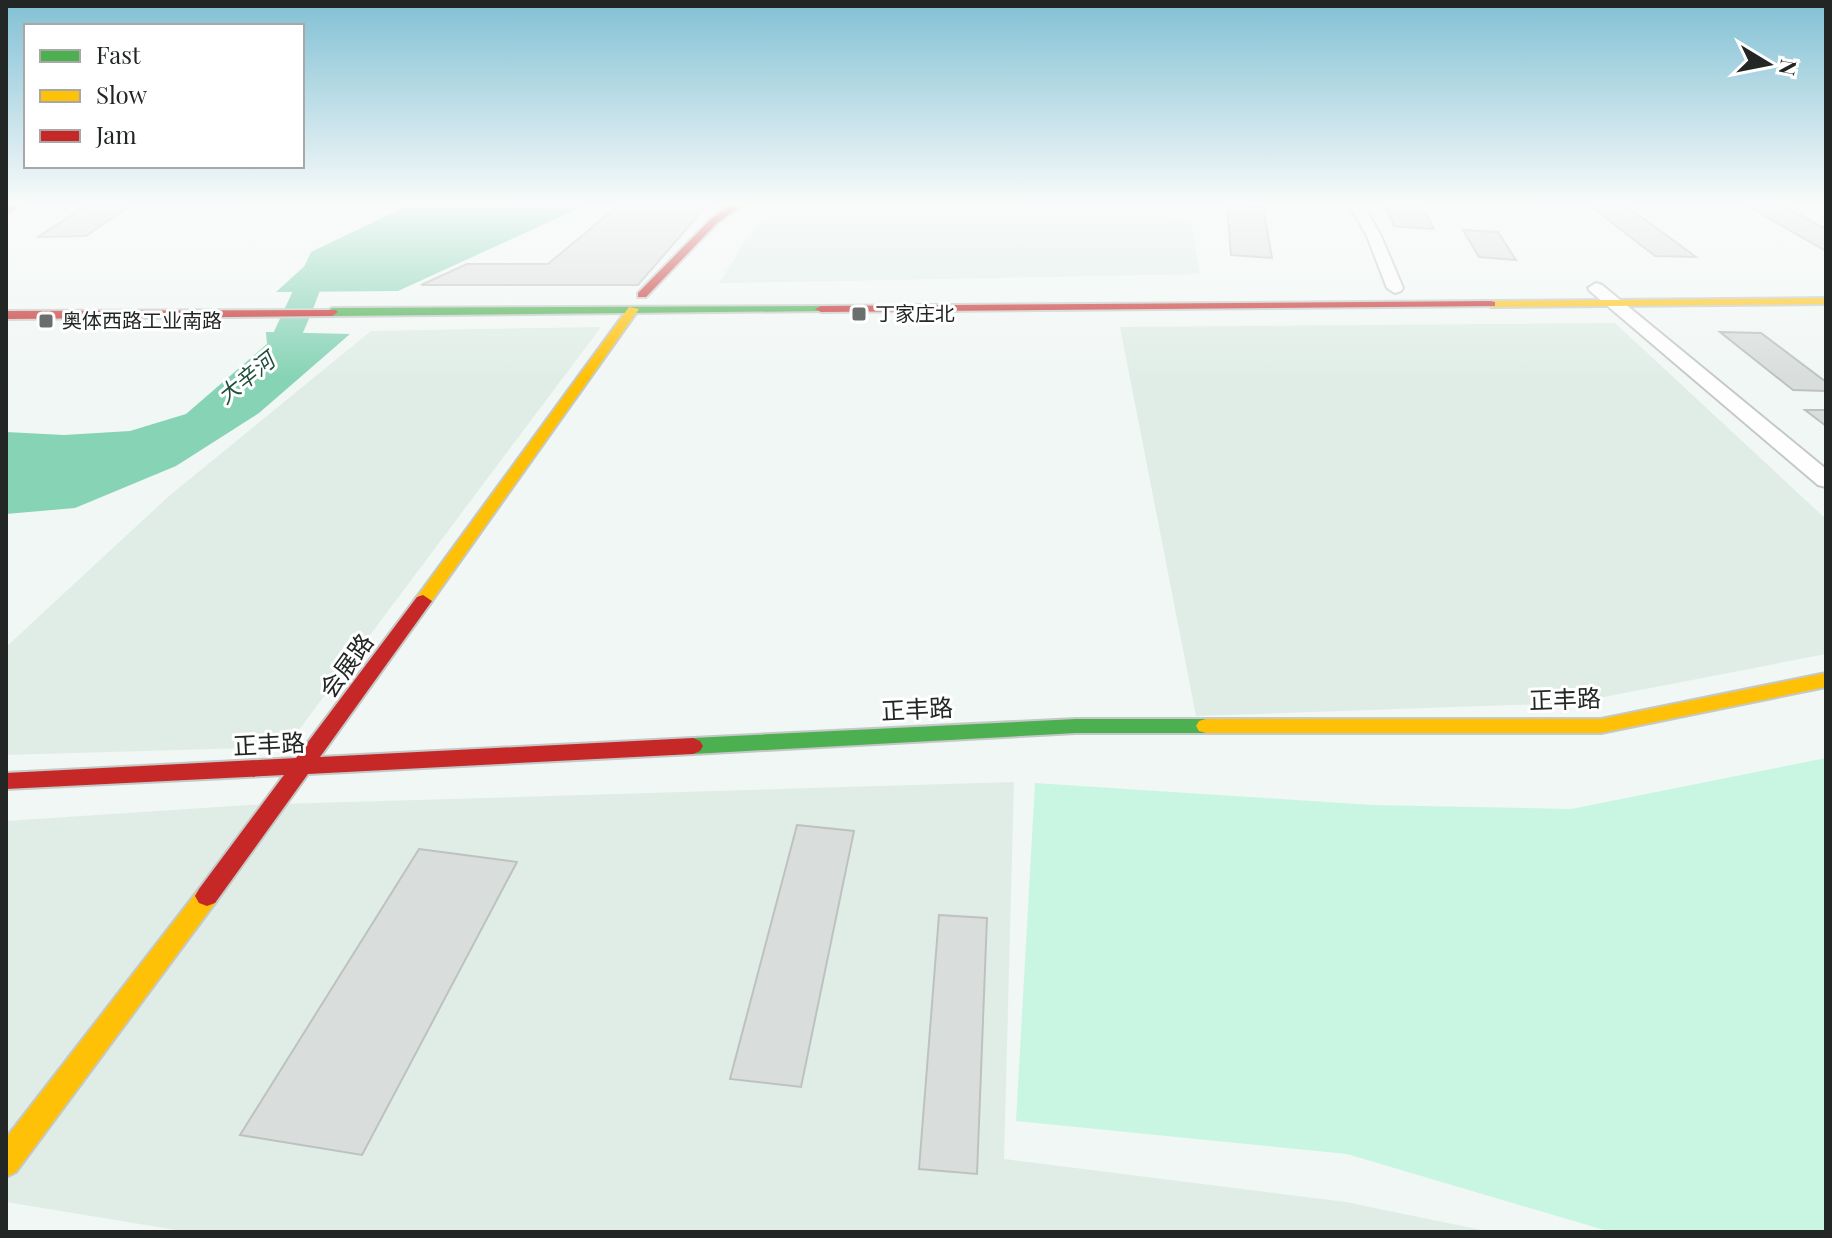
<svg xmlns="http://www.w3.org/2000/svg" width="1832" height="1238" font-family="'Playfair Display','Noto Sans SC',serif">
  <style>
    .built { fill: #e0ede7 }
    .green { fill: #c9f6e2 }
    .water { fill: #87d3b6 }
    .lines { fill: none; stroke-linecap: round; stroke-linejoin: round }
    .river { fill: #87d3b6; fill-rule: evenodd }
    .building { fill: #d9dedc; stroke: #bdc2c0; stroke-width: 2 }
    .street-casing { stroke: #c4c9c7; stroke-width: 4 }
    .fast-casing { stroke: #c4c9c7; stroke-width: 4 }
    .slow-casing { stroke: #c4c9c7; stroke-width: 4 }
    .jam-casing { stroke: #c4c9c7; stroke-width: 4 }
    .street { fill: #fdfefd; fill-rule: evenodd }
    .fast { fill: #4caf50; fill-rule: evenodd }
    .slow { fill: #ffc107; fill-rule: evenodd }
    .jam { fill: #c62828; fill-rule: evenodd }
    .poi-dot { fill: #6a6f6d; stroke: #fff; stroke-width: 3 }
    .labels { text-anchor: middle; stroke-width: 6; stroke-linejoin: round; paint-order: stroke }
    .far-poi-label { font-size: 20px; fill: #222624; stroke: #fff; text-anchor: start }
    .far-water-label { font-size: 22px; font-style: italic; fill: #214e3c; stroke: #fff }
    .street-label { font-size: 24px; fill: #222624; stroke: #fff }
  </style>
  <rect width="100%" height="100%" fill="#f1f7f4"/>
  <path class="built" d="M793,204H995L996,207L1190,219L1200,274L719,283L756,225Z
    M1615,323L1826,519V654L1573,703L1196,716L1120,327Z
    M601,327L286,747L6,755V647L169,496L371,331Z
    M1014,782L1004,1159L1346,1202L1491,1232H188L6,1202V821L248,805Z"/>
  <path class="green" d="M1826,758V1232H1611L1347,1154L1016,1121L1035,783L1373,805L1571,809Z"/>
  <path class="water" d="M414,204H588L398,291L276,292L309,262Z
    M266,332L350,334L259,413L176,466L75,508L6,514V432L64,435L130,431L186,414L267,344Z"/>
  <g class="lines">
    <path class="river" d="M411,204H440L437,209L331,261C316,296 292,395 242,382L238,376L264,353L311,252Z"/>
  </g>
  <path class="building" d="M89,204H132L86,236L38,237Z
    M620,204H708L638,285H421L467,264H548Z
    M1384,204H1421L1434,229L1394,226Z
    M1588,204L1625,205L1696,257L1655,256Z
    M1744,204H1780L1826,229V251Z
    M1227,205L1263,207L1272,258L1231,255Z
    M1463,230L1498,232L1516,260L1479,257Z
    M1720,332L1761,333L1826,382V391L1793,390Z
    M1805,410H1826V426Z
    M797,825L854,831L801,1087L730,1079Z
    M419,849L517,862L362,1155L240,1135Z
    M939,915L987,918L977,1174L919,1169Z"/>
  <g class="lines">
    <defs>
      <path id="street" d="M1349,204H1363L1381,236L1403,288L1401,291L1395,293L1387,288L1367,236Z
        M1596,283L1602,285L1826,469V487L1818,485L1590,291L1588,288Z"/>
      <path id="fast" d="M821,306L825,307V311L332,316L326,312L332,308Z
        M1076,719H1206L1213,721L1216,726L1213,731L1206,733H1076L693,754L686,751L683,746L686,741L693,738Z"/>
      <path id="slow" d="M1826,298V304L1491,307L1485,304L1491,301Z
        M629,307L639,309L429,605H417L414,601L417,597Z
        M1826,673V687L1601,733H1206L1199,731L1196,726L1199,721L1206,719H1601Z
        M207,886L215,889L219,896L215,903L16,1172L6,1177V1138L199,889Z"/>
      <path id="jam" d="M11,204H23L6,214V207Z
        M732,204H744L717,223L646,297H638V293L711,219Z
        M1491,301L1495,302V306L821,312L815,309L821,306Z
        M336,310L338,312L332,316L6,319V311Z
        M423,595L432,601L320,757L693,738L700,741L703,746L700,751L693,754L308,774L215,903L207,906L199,903L195,896L199,889L284,775L6,789V773L296,758L417,597Z"/>
    </defs>
    <use href="#street" class="street-casing"/>
    <use href="#fast" class="fast-casing"/>
    <use href="#slow" class="slow-casing"/>
    <use href="#jam" class="jam-casing"/>
    <use href="#street" class="street"/>
    <use href="#fast" class="fast"/>
    <use href="#slow" class="slow"/>
    <use href="#jam" class="jam"/>
  </g>
  <linearGradient id="sky" x2="0" y2="1"><stop stop-color="#81c0d4"/><stop offset="0.54" stop-color="#f9fbfa"/><stop offset="1" stop-color="#f9fbfa" stop-opacity="0"/></linearGradient>
  <rect width="1832" height="378" fill="url(#sky)"/>
  <g class="poi-dot">
    <rect x="851" y="306" width="16" height="16" rx="4"/>
    <rect x="38" y="313" width="16" height="16" rx="4"/>
  </g>
  <g class="labels">
    <g class="far-poi-label">
      <text x="875" y="321">丁家庄北</text>
      <text x="62" y="328">奥体西路工业南路</text>
    </g>
    <g class="far-water-label">
      <text transform="translate(246 378) rotate(-39)" y="8">大辛河</text>
    </g>
    <g class="street-label">
      <text transform="translate(347 666) rotate(-54)" y="8">会展路</text>
      <text transform="translate(1565 700) rotate(-2)" y="8">正丰路</text>
      <text transform="translate(917 710) rotate(-3)" y="8">正丰路</text>
      <text transform="translate(269 745) rotate(-3)" y="8">正丰路</text>
    </g>
  </g>
  <rect width="1832" height="1238" fill="none" stroke="#222624" stroke-width="16"/>
  <rect x="24" y="24" width="280" height="144" fill="#ffffff" stroke="#a7a8a7" stroke-width="2"/>
  <rect x="40" y="50" width="40" height="12" fill="#4caf50" stroke="#a7a8a7" stroke-width="2"/>
  <text x="96" y="64" font-size="24" fill="#222624">Fast</text>
  <rect x="40" y="90" width="40" height="12" fill="#ffc107" stroke="#a7a8a7" stroke-width="2"/>
  <text x="96" y="104" font-size="24" fill="#222624">Slow</text>
  <rect x="40" y="130" width="40" height="12" fill="#c62828" stroke="#a7a8a7" stroke-width="2"/>
  <text x="96" y="144" font-size="24" fill="#222624">Jam</text>
  <g transform="translate(1768 64) rotate(100)" stroke="#ffffff" stroke-width="6" paint-order="stroke">
  <path d="M0-6L14 30L0 20L-14 30Z" fill="#222624"/>
  <text y="-12" font-size="22" font-weight="bold" text-anchor="middle" fill="#222624">N</text>
  </g>
</svg>
